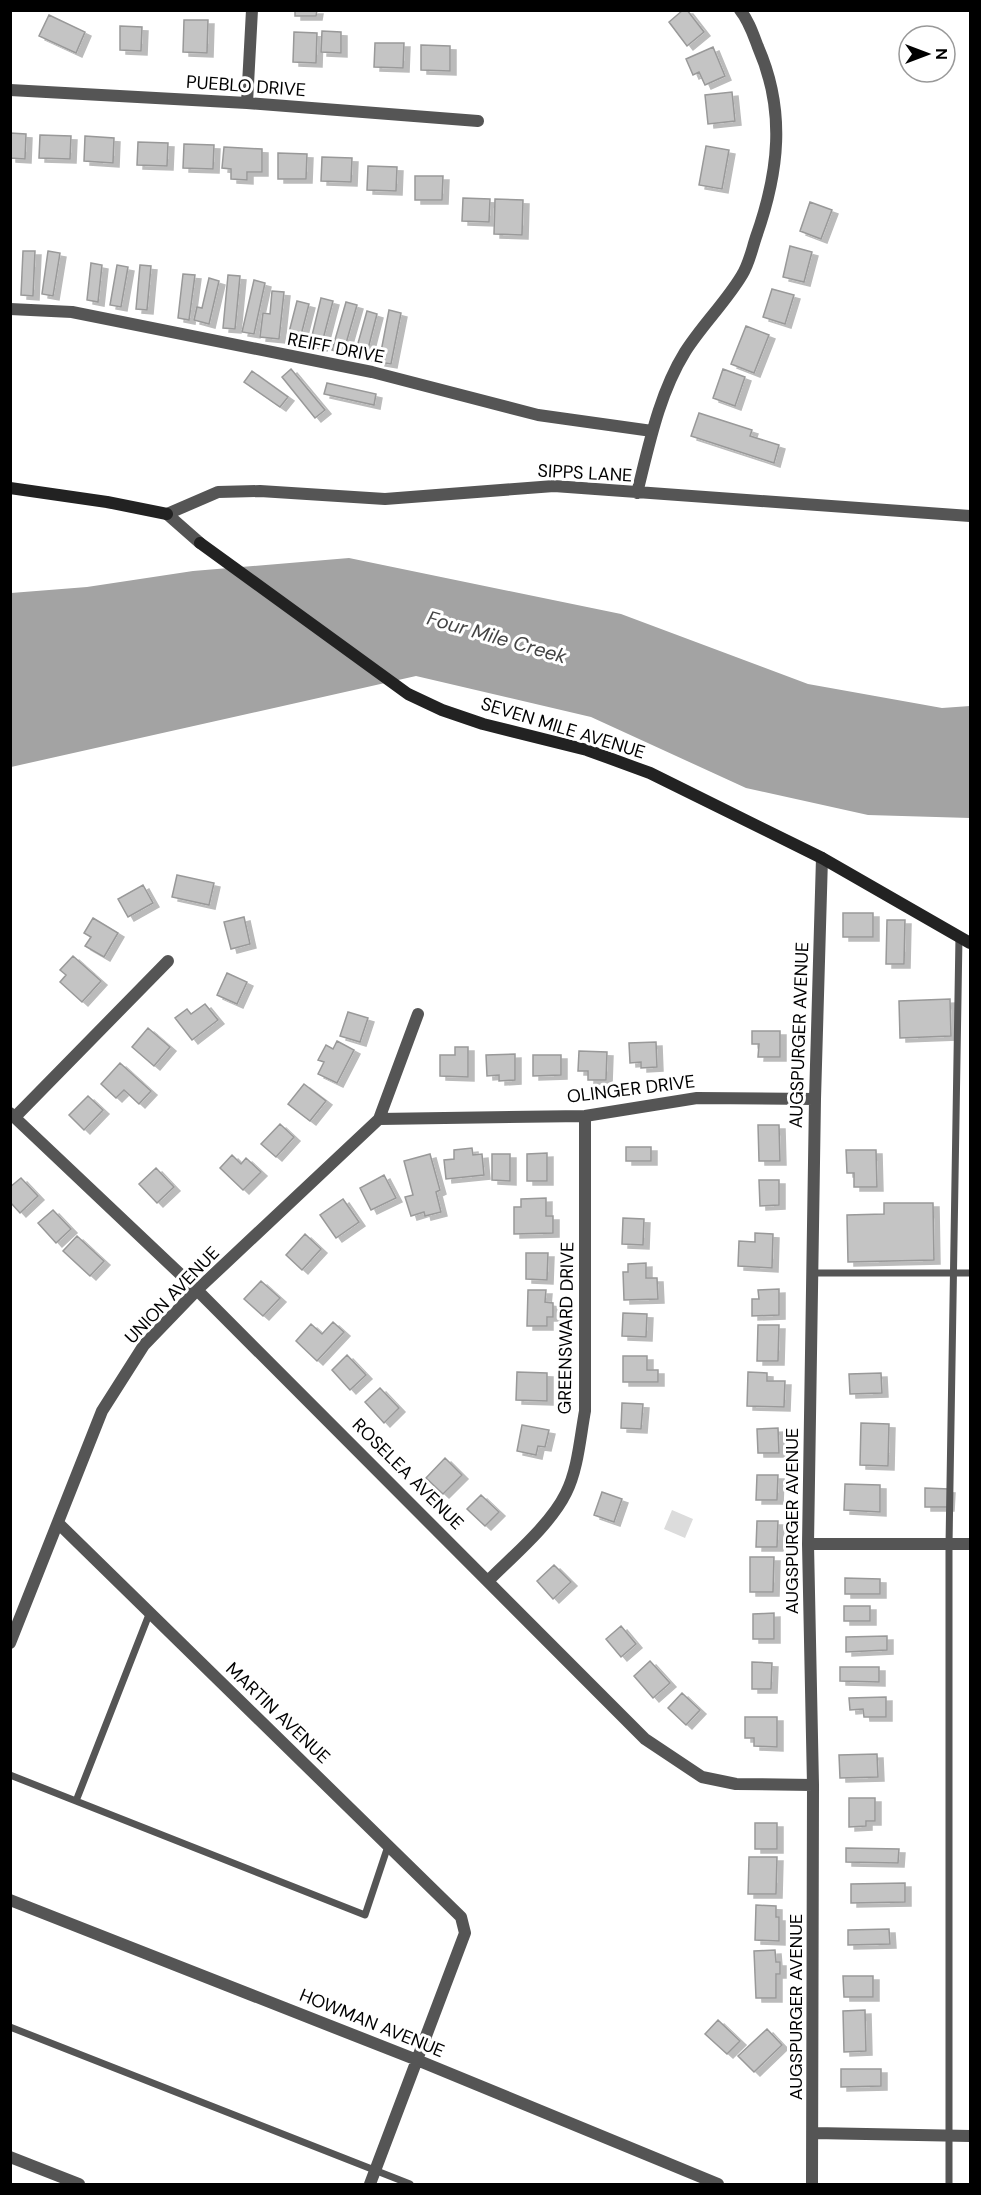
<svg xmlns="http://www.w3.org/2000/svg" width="981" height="2195" font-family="'DM Sans',sans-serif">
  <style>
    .green { fill: #dcdcdc }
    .water { fill: #a3a3a3 }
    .building { fill: #c4c4c4; stroke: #999; stroke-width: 1.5; filter: url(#shadow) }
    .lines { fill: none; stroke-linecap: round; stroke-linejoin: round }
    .service { stroke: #555; stroke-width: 7 }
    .minor { stroke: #555; stroke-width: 12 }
    .tertiary { stroke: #555; stroke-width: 12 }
    .secondary { stroke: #222; stroke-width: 12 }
    .labels { text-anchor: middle; stroke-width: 6; stroke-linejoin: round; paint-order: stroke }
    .street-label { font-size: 18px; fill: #000; stroke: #fff }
    .water-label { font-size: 20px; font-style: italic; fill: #444; stroke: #fff }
  </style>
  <defs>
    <filter id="shadow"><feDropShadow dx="6" dy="4" stdDeviation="0" flood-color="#0004"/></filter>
  </defs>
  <rect width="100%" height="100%" fill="#fff"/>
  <path class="green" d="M672,1510L693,1519L685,1538L664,1529Z"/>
  <path class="water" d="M349,558L621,614L808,684L942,708L970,706V818L868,815L746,788L591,717L416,676L11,767V593L87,587L193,571Z"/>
  <path class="building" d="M295,10H317L316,16H295Z
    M683,10H687L704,32L687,46L669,22Z
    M49,15L85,32L76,53L39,36Z
    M184,20H208L207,53L183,52Z
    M120,26L142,27L141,51L120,50Z
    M322,31L341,32V53L321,52Z
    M294,32L317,33L316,63L293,62Z
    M375,43H404L403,68L374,67Z
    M421,45L450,46V71L421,70Z
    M713,47L725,76L705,85L699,72L693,75L686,59Z
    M732,92L735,121L708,124L705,95Z
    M10,133L26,134L25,159L10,158Z
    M40,135L71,136L70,159L39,158Z
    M85,136L114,138L113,163L84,161Z
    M138,142L168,143L167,166L137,165Z
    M184,144L214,145L213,169L183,168Z
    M706,146L729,150L722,189L699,185Z
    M224,147L262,149V172H247V180L231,179V169L222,168Z
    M278,153L307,154L306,179H278Z
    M322,157L352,158L351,182L321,181Z
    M368,166L397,167L396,191L367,190Z
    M415,176H443L442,200H415Z
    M463,198L490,199L489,222L462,221Z
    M495,199L523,200L522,235L494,234Z
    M810,202L832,210L821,239L800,231Z
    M790,246L812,252L804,282L783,277Z
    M23,251H35L33,296L21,295Z
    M48,251L60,253L53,296L42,294Z
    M91,263L102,265L98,302L87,300Z
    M117,265L128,267L121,307L110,305Z
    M140,265L151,266L147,310L136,309Z
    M183,274L195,275L189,320L178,318Z
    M228,275L240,276L235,329L223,328Z
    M209,278L219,281L209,324L194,320L197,307L202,308Z
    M254,280L265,283L254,334L242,332Z
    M772,289L794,295L785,324L763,317Z
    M272,291L284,292L279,339L260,337L263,313L270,314Z
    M321,298L333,301L321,347L310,344Z
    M297,301L309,304L299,343L287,340Z
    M346,302L357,305L343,354L332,350Z
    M389,310L401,313L391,364L379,362Z
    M367,311L377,314L366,357L355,354Z
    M746,326L769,335L754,373L731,364Z
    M291,369L325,410L315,418L282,377Z
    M723,369L745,377L735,406L713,398Z
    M252,371L288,397L280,407L244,382Z
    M327,383L376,394L374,405L324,394Z
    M699,413L752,430L750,436L779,445L774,463L691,436Z
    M177,875L214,883L209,905L172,897Z
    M143,885L153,903L128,917L118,899Z
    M843,913H873V937H843Z
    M244,917L250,944L231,949L224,922Z
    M93,918L118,933L104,957L85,946L91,937L84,933Z
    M887,920H905L904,964H886Z
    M73,956L101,981L82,1002L60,982L66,975L60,970Z
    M227,973L247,982L237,1004L217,995Z
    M950,999L951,1036L900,1038L899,1001Z
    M205,1004L218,1020L192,1040L175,1018L187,1009L191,1014Z
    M348,1012L368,1018L360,1042L340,1036Z
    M148,1028L170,1047L154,1066L132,1047Z
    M752,1031H780V1057H758L759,1044H752Z
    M337,1041L354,1050L337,1083L318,1074L324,1062L318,1060L326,1045L333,1049Z
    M656,1042L657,1067L641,1068V1062L630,1063L629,1043Z
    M455,1047H468V1077L440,1076V1055H455Z
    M579,1051L607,1052L606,1080H588V1071H578Z
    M515,1054V1080L499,1081V1075L487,1076L486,1055Z
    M533,1055H561V1075L533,1076Z
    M120,1063L151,1091L139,1104L124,1090L116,1098L101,1084Z
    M304,1084L326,1101L310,1121L288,1104Z
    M88,1096L103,1110L84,1130L69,1115Z
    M280,1124L294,1137L276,1157L261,1144Z
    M758,1125H779L780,1161H759Z
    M626,1147H651V1161H626Z
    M472,1148L473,1155L482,1154L484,1175L446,1179L444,1160L454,1159V1150Z
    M846,1150H876L877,1187H854V1173H847Z
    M547,1153V1181H527V1154Z
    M430,1154L440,1190L436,1192L441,1212L425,1216L424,1212L411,1216L405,1197L413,1195L404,1161Z
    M492,1154H510V1181L492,1180Z
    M232,1155L241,1164L246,1158L261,1172L243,1190L220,1168Z
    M156,1168L174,1187L157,1203L139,1184Z
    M384,1175L396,1198L371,1210L360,1188Z
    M21,1178L38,1196L20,1213L10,1202V1187Z
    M759,1180H779V1205L760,1206Z
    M546,1198V1216H553V1233L514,1234V1207H521V1199Z
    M343,1199L359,1222L336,1238L320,1215Z
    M884,1203H933L934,1260L848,1262L847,1215L884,1214Z
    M53,1210L71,1229L56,1243L38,1223Z
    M623,1218L644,1219L643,1245L622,1244Z
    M755,1233L773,1234L772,1268L738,1266L739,1241L755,1242Z
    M305,1234L321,1249L302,1270L286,1255Z
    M77,1236L104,1261L90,1276L63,1251Z
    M526,1253H548L547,1280L526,1279Z
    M646,1263V1278H657L658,1299L624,1300L623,1272H628V1264Z
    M261,1281L280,1298L263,1316L244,1299Z
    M779,1289V1315L752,1316V1299H759L758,1290Z
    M528,1290H546L545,1302L553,1303V1317H547V1326H527Z
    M623,1313L647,1314L646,1337L622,1336Z
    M333,1322L344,1332L317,1361L296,1341L311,1324L322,1334Z
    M758,1325H779L778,1361H757Z
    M347,1355L366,1375L350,1390L332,1370Z
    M623,1356H647V1370H658V1382H623Z
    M517,1372L547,1373V1401L516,1400Z
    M748,1372L767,1373V1381H785L784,1407L747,1406Z
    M881,1373L882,1393L850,1394L849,1374Z
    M380,1388L399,1408L384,1423L365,1402Z
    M622,1403L643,1404L641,1429L621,1428Z
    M861,1423L889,1424L888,1466L860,1465Z
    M522,1425L549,1430L545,1447L538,1446L536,1455L517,1451Z
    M778,1428L779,1453H758L757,1429Z
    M445,1458L462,1475L443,1494L426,1478Z
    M757,1475H778L777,1500H756Z
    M845,1484L880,1485V1512L844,1510Z
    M925,1488L949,1489L948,1507H925Z
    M602,1492L622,1499L614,1522L594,1515Z
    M481,1495L499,1512L485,1526L467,1509Z
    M757,1521H778L777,1547H756Z
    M750,1557H774L773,1592H750Z
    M554,1565L571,1582L553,1599L537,1581Z
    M845,1578L880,1579V1594H845Z
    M844,1606H870V1621H844Z
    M774,1613V1639H753V1614Z
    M621,1626L636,1644L621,1657L606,1639Z
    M887,1636V1650L846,1652V1637Z
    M650,1661L670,1683L653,1698L634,1676Z
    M752,1662L772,1663L771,1689H752Z
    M840,1667H879V1682L840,1681Z
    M682,1693L700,1710L686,1725L668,1708Z
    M886,1697V1717H864L863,1709L850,1710L849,1698Z
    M745,1717H777V1747L754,1746V1738H745Z
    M877,1754L878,1777L840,1778L839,1755Z
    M849,1798H875V1821H866V1826L849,1827Z
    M755,1823H777V1849H755Z
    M846,1848L899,1849L898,1863L846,1862Z
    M749,1857H777L776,1894H748Z
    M905,1883V1902L851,1903V1884Z
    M756,1905L776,1906V1917H779V1941L755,1940Z
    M889,1929L890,1944L848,1945V1930Z
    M775,1950L776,1962H780V1974H776V1998H756L754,1951Z
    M843,1976H873V1997H844Z
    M865,2010L866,2051L844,2052L843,2011Z
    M718,2020L740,2041L727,2054L705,2034Z
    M767,2029L782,2045L754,2072L738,2056Z
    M841,2069H881V2086L841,2087Z"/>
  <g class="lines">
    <path class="service" d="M812,1273H970
      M10,1775L365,1915L388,1846
      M76,1801L150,1612
      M10,2027L410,2184
      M949,2184V1545L959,936"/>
    <path class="minor" d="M10,90L247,103L478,121
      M247,103L252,10
      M10,309L72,312L372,372L538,415L652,431
      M637,493C649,445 659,394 685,352C702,325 726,302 742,275C749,264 752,249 756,237C779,172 786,111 758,47C753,34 749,21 740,10
      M167,514L218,492L260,491L385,499L554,486L970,516
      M10,1113L197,1290L645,1739L702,1777L736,1784L813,1785
      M15,1117L168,961
      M379,1119L585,1116L697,1098L815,1099
      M58,1523L461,1917L465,1933L370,2184
      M808,1544H970
      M489,1580C513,1556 551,1524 566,1493C578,1469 580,1438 585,1411V1116
      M10,1643L102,1411L144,1345L197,1290L379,1119L418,1014
      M10,1900L417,2060L718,2184
      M814,2133L970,2136
      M10,2157L79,2184
      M812,2184L813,1785L808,1544L815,1099L822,858"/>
    <path class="tertiary" d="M167,514L200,543"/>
    <path class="secondary" d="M10,488L107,502L167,514
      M200,543L408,694L442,710L483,724L587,750L650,773L822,858L970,943"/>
  </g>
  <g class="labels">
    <g class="street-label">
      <text transform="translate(246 86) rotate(4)" y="6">PUEBLO DRIVE</text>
      <text transform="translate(336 348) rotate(11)" y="6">REIFF DRIVE</text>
      <text transform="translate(585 473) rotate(3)" y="6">SIPPS LANE</text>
      <text transform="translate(563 728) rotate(17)" y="6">SEVEN MILE AVENUE</text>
      <text transform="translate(799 1035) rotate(-88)" y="6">AUGSPURGER AVENUE</text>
      <text transform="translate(631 1089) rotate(-7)" y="6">OLINGER DRIVE</text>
      <text transform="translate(172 1295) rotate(-46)" y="6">UNION AVENUE</text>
      <text transform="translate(566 1328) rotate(-89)" y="6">GREENSWARD DRIVE</text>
      <text transform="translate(408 1474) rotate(45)" y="6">ROSELEA AVENUE</text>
      <text transform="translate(792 1521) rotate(-90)" y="6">AUGSPURGER AVENUE</text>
      <text transform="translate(278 1713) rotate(44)" y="6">MARTIN AVENUE</text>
      <text transform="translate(796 2007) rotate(-90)" y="6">AUGSPURGER AVENUE</text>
      <text transform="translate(372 2023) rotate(22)" y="6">HOWMAN AVENUE</text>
    </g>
    <g class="water-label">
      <text transform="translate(497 637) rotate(16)" y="7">Four Mile Creek</text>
    </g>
  </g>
  <rect width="981" height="2195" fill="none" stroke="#000000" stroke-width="24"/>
  <g transform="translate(927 54) rotate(90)"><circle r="28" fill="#ffffff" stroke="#999999" stroke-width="1.5"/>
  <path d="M0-4.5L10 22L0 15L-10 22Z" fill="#000000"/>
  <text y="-9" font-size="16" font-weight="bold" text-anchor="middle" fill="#000000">N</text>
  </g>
</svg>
